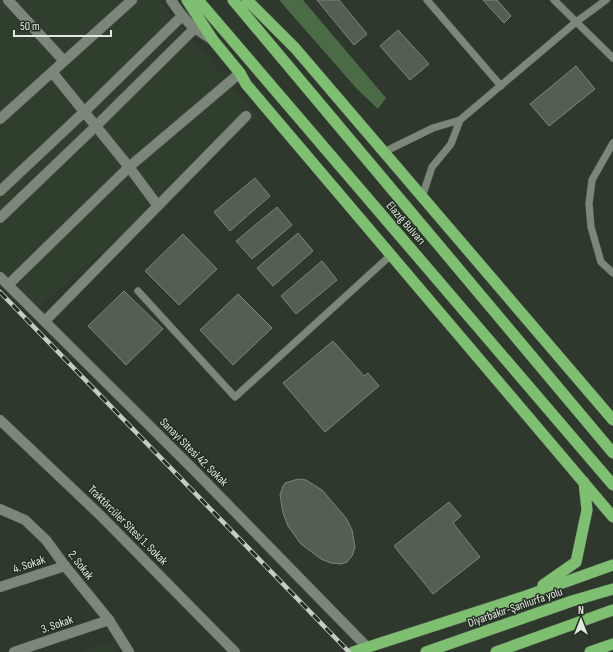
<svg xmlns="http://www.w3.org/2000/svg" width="613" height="652" font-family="'Sofia Sans Condensed',sans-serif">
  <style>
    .built { fill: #303f2d }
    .forest { fill: #4b6a46 }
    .building { fill: #545f52; stroke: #7c887a }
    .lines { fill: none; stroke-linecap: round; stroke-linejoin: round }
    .service-casing { stroke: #4b5449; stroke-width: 8 }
    .minor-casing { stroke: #4b5449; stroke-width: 11 }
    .tertiary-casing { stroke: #4b5449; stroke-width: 11 }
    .trunk-casing { stroke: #4b5449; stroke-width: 12 }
    .service { stroke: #7b8778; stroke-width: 7 }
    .minor { stroke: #7b8778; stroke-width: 10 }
    .tertiary { stroke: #7b8778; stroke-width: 10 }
    .trunk { stroke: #7ebf72; stroke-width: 11 }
    .rail-casing { stroke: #c6cdc5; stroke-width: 4.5 }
    .rail { stroke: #242e22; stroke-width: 3; stroke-dasharray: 9; stroke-linecap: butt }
    .labels { text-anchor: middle; stroke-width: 3; stroke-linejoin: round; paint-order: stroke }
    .street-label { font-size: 12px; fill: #e2e9e1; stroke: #242e22 }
  </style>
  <rect width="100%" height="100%" fill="#2e382c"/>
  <path class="built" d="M0,0H159L258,116L39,307L0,268Z
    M113,641L118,652H80Z"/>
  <path class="forest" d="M279,0H303L386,98L378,109L357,89Z"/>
  <path class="building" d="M317,0H339L367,34L354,45Z
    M483,0H497L511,16L504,23Z
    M398,30L429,64L410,80L380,46Z
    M576,66L595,89L549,126L530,104Z
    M255,178L270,196L230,231L214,212Z
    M277,207L292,225L252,259L236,241Z
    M298,233L313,251L273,286L257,268Z
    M183,234L217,269L179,305L145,271Z
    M322,261L337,280L296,314L281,296Z
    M124,291L163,329L126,365L88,326Z
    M238,294L272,328L233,365L200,330Z
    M333,341L364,376L368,373L379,386L325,432L283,383Z
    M298,479L306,480L322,490L346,518L352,530L355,547L352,556L347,562L341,564L331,563L321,559L301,544L288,526L283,513L280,495L283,486L285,483Z
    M449,502L461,516L453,523L480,557L433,594L394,546Z"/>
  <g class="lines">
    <defs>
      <path id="service" d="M427,0L501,86
        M554,0L613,58
        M613,143L592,180L589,204L591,227L601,262L613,273
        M384,152L433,128L460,120L576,22L606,0
        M422,197L432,167L451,144L460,120
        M138,291L235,397L391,255"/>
      <path id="minor" d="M8,0L64,61
        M171,0C185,21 191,27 213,40
        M52,72L129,167L158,206
        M0,119L132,0
        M0,191L84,112L182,16
        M0,218L96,126L194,29
        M0,277L195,471L367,647
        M8,285L129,167L240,73
        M45,321L246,116
        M0,420L100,515L235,652
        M0,587L65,566
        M14,652L109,620"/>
      <path id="tertiary" d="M0,509L25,520L46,540L65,566L109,620L129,652"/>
      <path id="trunk" d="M187,0L213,40L240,73L246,84L613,517
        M198,0L613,485
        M233,0L613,453
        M247,0L295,48L613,420
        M543,585L576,562L587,510L584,482
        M353,652L526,596L613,565
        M426,652L572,601L613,589
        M496,652L613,610
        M590,652L613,644"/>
    </defs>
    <use href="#service" class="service-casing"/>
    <use href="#minor" class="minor-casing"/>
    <use href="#tertiary" class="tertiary-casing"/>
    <use href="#trunk" class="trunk-casing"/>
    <use href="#service" class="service"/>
    <use href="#minor" class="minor"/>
    <use href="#tertiary" class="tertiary"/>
    <use href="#trunk" class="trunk"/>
    <defs>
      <path id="rail" d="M0,292L349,652"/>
    </defs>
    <use href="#rail" class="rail-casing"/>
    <use href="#rail" class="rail"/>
  </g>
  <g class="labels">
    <g class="street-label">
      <text transform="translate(406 223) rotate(49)" y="4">Elazığ Bulvarı</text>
      <text transform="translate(194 452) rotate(45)" y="4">Sanayi Sitesi 42. Sokak</text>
      <text transform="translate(128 525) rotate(45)" y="4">Traktörcüler Sitesi 1. Sokak</text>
      <text transform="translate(29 564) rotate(-18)" y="4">4. Sokak</text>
      <text transform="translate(81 565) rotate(52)" y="4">2. Sokak</text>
      <text transform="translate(515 607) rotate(-19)" y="4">Diyarbakır-Şanlıurfa yolu</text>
      <text transform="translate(57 624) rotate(-19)" y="4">3. Sokak</text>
    </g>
  </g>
  <g transform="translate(581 620)" stroke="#242e22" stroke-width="3" paint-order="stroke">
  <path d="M0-3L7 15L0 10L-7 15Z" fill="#e2e9e1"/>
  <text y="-6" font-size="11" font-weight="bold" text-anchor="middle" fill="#e2e9e1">N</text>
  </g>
  <path d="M14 30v6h97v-6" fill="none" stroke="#e2e9e1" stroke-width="2"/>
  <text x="20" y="30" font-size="12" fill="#e2e9e1" stroke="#242e22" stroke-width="3" paint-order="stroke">50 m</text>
</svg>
